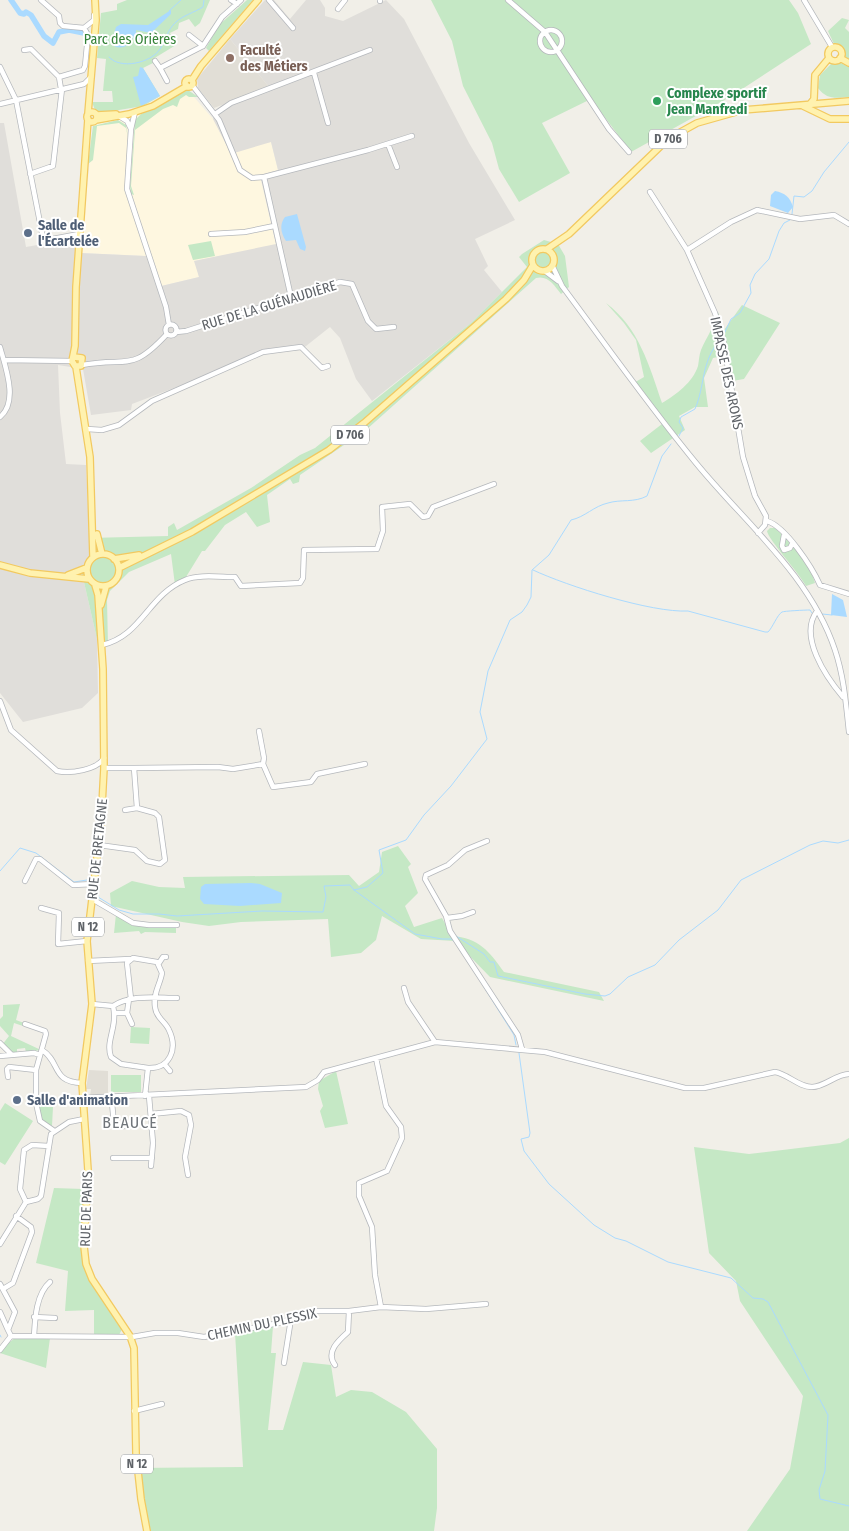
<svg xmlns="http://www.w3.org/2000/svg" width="849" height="1531" font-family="'Fira Sans Condensed',sans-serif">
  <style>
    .commercial { fill: #fef7e0 }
    .industrial { fill: #e0deda }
    .education { fill: #e1ded6 }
    .green { fill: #c5e8c5 }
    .water { fill: #aadaff }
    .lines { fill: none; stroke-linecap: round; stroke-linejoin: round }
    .stream { stroke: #aadaff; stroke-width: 1 }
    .river { stroke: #aadaff; stroke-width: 5.5 }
    .minor-casing { stroke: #b5b8bc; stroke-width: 6 }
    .major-casing { stroke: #f2c960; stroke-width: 8 }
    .minor { stroke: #fff; stroke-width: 4.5 }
    .major { stroke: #fff2af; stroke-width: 5.5 }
    .education-dot { fill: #8d6e63; stroke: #fff; stroke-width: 2 }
    .leisure-dot { fill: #2e9e5b; stroke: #fff; stroke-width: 2 }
    .service-dot { fill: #5c6f8a; stroke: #fff; stroke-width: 2 }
    .labels { text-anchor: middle; stroke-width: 4; stroke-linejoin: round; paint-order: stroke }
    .shield { fill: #fff; stroke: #8f9295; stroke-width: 1 }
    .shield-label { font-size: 12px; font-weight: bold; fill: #5f6368 }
    .park-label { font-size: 14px; fill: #348238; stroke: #fff }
    .education-label { font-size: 14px; font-weight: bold; fill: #785e54; stroke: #fff; text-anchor: start }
    .leisure-label { font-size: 14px; font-weight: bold; fill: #27864d; stroke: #fff; text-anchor: start }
    .service-label { font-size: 14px; font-weight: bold; fill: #4e5e75; stroke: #fff; text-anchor: start }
    .street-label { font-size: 14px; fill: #5f6368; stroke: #fff }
    .quarter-label { font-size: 16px; letter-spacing: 1px; fill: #70757a; stroke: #fff }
  </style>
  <rect width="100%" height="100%" fill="#f1efe8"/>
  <path class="commercial" d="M187,89L213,119L228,147L271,142L278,170L260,176L276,245L195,261L199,277L157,287L146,256L80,253L94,125L132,116L178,95Z"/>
  <path class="industrial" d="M265,0H274L290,19L306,0H320L325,8V16L343,21L386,0L404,19L469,143L515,220L475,239L488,266L484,270L502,292L471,323L372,401L356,379L340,338L330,327L301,350L271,351L132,404L131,410L91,415L83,369L58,365L60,413L66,464L86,465L90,556L81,569L97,639L98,693L82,708L23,722L0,693V123H4L26,247L82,237L81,253L146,256L157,287L199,277L194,261L276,244L260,175L278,170L271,142L231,154L213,119L217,109L227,101L269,87L230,39Z"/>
  <path class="education" d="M230,39L269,87L214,108L198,88L197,79Z
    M89,1070L108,1071V1095L90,1096L91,1089H86Z"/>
  <path class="green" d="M127,0H210L200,23L195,27L189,19L179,23L178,29L170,33L176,45L153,59L155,62L143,68L160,96L143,106L101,113L95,110L92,102H113L112,91H103L106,59L97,58L101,13L117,10V4Z
    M247,0H253L209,51L206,48L219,25Z
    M431,0H789L798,13L811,44L730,97L631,152L591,99L542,123L570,173L519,202L499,169L492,143L463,86L452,41Z
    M842,18L849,20L845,28L849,32V59L843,55L841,48L834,44L828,31Z
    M832,63H841L849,67V97C836,98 827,100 818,88L820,75Z
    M188,90L198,97H189L186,95L180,99L177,107L173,105L163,109L135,130L131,186L134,195L131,194L130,186L135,120L141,114Z
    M118,120L126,125L128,138L126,128L119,123L97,126L93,160L88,164L93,126Z
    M544,240L558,244L565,256L569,287L561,294C554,285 548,275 536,278L366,430L300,475L299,482L293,484L290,479L267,495L270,522L257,527L246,512L225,525L205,551H202L186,577L175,585L171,554L129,572L110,591L107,600L108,646L97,639L81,569L90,556L89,538L168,536V527L174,523L177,530L251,488L300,455L315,448L471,323L527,267L519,257L522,254Z
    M211,241L215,256L193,260L188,245Z
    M606,303C639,328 649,365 662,403C676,395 693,382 698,366C699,361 699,355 701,350C707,335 714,331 713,314L718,312L724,330L742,305L780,323L744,379L732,381L727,355L713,358L704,378L708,407H695L679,416L685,430L651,453L640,441L662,424L632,384L644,377L636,340L624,323Z
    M770,528H775C790,542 810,563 815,583L806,586C799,573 768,539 767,531Z
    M398,846L411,864L408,867L418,893L405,906L414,927L442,918L452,936C479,938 489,951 504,972L599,992L604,1001L490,977L455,941L421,939L382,916L376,940L361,953L331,957L328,919L241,922L209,926L182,922L111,906L110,893L132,881L159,887L185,888L183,877L349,875L359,886L379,872L382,852Z
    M116,914C135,928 153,927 176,927V933L145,932L141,934L139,931L114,933Z
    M20,1004L16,1020L24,1023L23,1026L14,1023L11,1036L41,1050L26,1052L25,1048L17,1049V1052H13L2,1045L9,1036L0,1026V1019L3,1016V1005Z
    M131,1027L150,1028L149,1044L130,1043Z
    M336,1071L348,1124L325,1128L320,1111L323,1106L318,1089L319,1081Z
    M111,1075H141V1092H111Z
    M38,1097L52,1100L53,1103L48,1104V1107H53L52,1126L43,1122L39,1114Z
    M5,1103L33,1121L5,1165L0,1162V1111Z
    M849,1138V1531H747L790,1469L803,1396L740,1301L736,1281L709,1253L694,1147L749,1154L840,1143Z
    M54,1188L83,1189L81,1242L90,1282L122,1329L119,1335L94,1334V1310L65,1311L68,1271L36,1263Z
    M273,1326L271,1353H276L268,1430H283L303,1362L331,1365L336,1397L351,1390L372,1392L406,1412L437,1449V1508L434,1531H148L135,1468L243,1467L235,1333Z
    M15,1338H50L46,1368L0,1353L7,1344Z"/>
  <path class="water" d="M171,10V14L151,33L136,30V34L143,35L142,38L134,40L133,36L131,43C124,48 117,50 111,43L116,27L121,24L148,25Z
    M140,67L143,68L160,96L141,106L133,77L138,76Z
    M775,191C785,193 790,197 793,207L788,213L770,206L771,195Z
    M297,214L306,247L305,251L300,249L296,240L286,241C281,233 279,225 285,217Z
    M832,594L843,600L847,617L831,615Z
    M251,883L260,884L282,893L281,903L240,906L204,904L200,899L201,887L205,884Z"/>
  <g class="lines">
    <path class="stream" d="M169,11L181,0
      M109,57C120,70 151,63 160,49C166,40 167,30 176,22C182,16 195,12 203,7L204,0
      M792,214L794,196L804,197L812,191L824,172L849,142
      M724,334L731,319L740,313L751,293L750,285L755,274L769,259L779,231L784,223L790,220
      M679,436L683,428L679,422L681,417L695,409C705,386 701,362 719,341
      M533,570C567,586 652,613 688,611L765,632H768C773,627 777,615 782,612C784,611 805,610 810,610L812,613
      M822,614L832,615
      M0,871L20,848L36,853L74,882L87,880
      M97,881L98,897L119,910L133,914H159L177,916L262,911L323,912L326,897L324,886L350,885L354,890L415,934L442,939H452L456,944
      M354,890L367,887L383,873L379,850L406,840L424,815L451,786L487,739L480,712L488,671L510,620L522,612L527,605L531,597L532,570L549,555L571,520C585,517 594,506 608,503C621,499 634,503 647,496L662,456L671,444
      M456,936L484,954L490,962H494L498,976L585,994L605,996L610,994L628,977L655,965L679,940L718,910L741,880L810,845L823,841L838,843L849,840
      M484,987L514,1035L516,1045
      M519,1053L530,1133L529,1137L521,1139L524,1151L549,1184L594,1225L615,1238L626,1241L668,1262L731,1278L753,1298L763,1299L768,1302L828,1415L825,1471L819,1490L820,1499L849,1506
      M0,1335L1,1337"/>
    <path class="river" d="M11,0L20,13L24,14L26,12L31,15L44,36L53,43L59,32L69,30L84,33"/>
    <defs>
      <path id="minor" d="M41,0L59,16L60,23L63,26L84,28L94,20V15
        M231,0L237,4
        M269,0L293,28
        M380,0V1
        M508,0L545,32L609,129L629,152
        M804,0L832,47
        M338,9L345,0
        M540 41a11 11 0 1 1 22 0a11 11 0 1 1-22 0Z
        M189,35L203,46
        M203,46L222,17L241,0
        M24,50L31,49L59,77
        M155,61L160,68
        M0,67L16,100L43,238L47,240L79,234
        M314,73L328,123
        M167,81L160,68L203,46
        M192,85L219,120L240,170L252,178L264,177L291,297
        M61,89L59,77L83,70L85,66L88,35L84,28
        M0,104L84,84L91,77
        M135,112L131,129L127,189L166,307L169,325
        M215,114L231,103L370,50
        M119,116L127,121L131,129
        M388,144L397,167
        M30,174L53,166L62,89
        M264,177L368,150L412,136
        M650,192L687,250L715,313L723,339L743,457L755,496L766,516L765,525L758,533
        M211,234L245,232L274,226
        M687,250L731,222L757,210L800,219L834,215L849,224
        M553,267L562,286C606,345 649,406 696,463C745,523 810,575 835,650C844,677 846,704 849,732
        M546,272L558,281
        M165.5 330a5.5 5.5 0 1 1 11 0a5.5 5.5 0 1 1-11 0Z
        M176,332L186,331L340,282L352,284L368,321L376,329L394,327
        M0,347C5,366 19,402 0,417
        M4,360L72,361
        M82,365C128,356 130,374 167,334
        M87,429L102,430L119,425L152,401L263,352L301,347L322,368L328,366
        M767,521C786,527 812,567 820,585L849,594
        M784,535L782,546L784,550L790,548L792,544
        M817,611C798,636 826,677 843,697L845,696
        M102,645C142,636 148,595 185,580C198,574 220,577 235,577L241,586L300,583L303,578L304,550L377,549L383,531L382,507L410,504L423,517L428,516L433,507L494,484
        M0,701L11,730L57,771C70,774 97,770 104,758
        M259,731L264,758L263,764
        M134,768L218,767L233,769L263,764L273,787L311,782L317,774L365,764
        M125,810L137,808
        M487,841L465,850L448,865L426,875L425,879L446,916L450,931L518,1035L522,1049
        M99,845L135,850L147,861L160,864L165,860L159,817L155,813L137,808L134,768H104
        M25,881L36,859H40L73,885L94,884
        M92,899L133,923L149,925H177
        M41,908L59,913L58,944L87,941
        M447,918L462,916L473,912
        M88,961L130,959
        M159,963L163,957H166
        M404,988L408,1002L435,1042
        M131,999L127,963L133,958L157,962L162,973C160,985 153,993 155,1007C156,1018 165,1021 169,1030C178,1049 170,1069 148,1068L145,1096
        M92,1004L113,1006C131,994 156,998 177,998
        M113,1006C118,1027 105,1041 111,1057L121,1064L148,1068
        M114,1013H127L129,999
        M127,1013L132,1024
        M25,1024L45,1031L46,1034L36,1070V1103L40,1121L53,1130
        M0,1043L11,1054
        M42,1050C61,1062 51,1082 82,1083
        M0,1056L34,1053L40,1055
        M376,1058L386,1106L401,1127L402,1138L387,1171L359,1183V1196L372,1227L375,1275L381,1307
        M165,1065L170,1071
        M8,1077L7,1069L9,1067L36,1070
        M149,1096L153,1143L151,1166
        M113,1097L112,1103L114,1124L116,1127L125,1126
        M82,1098L306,1087L318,1080L324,1072L435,1042L545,1052L685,1088H704L775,1072C788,1074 798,1087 812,1087C825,1087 836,1074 849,1074
        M151,1114L181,1111L189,1115L191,1125L185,1157L188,1175
        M113,1158H152
        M26,1202L20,1189L24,1150L32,1145L49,1146
        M0,1244L26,1202L38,1199L41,1196L51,1134L69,1122L84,1119
        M0,1284L15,1312L8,1330L11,1336
        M3,1289L13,1283L32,1232L31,1227L16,1216
        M0,1312L8,1330
        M34,1317L55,1318
        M34,1336C35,1319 36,1294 50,1282
        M0,1350L11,1336L132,1337L155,1333H178L204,1337L279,1323L314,1311H349L381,1307L426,1309L486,1304
        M284,1363L291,1319
        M335,1365C325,1352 339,1340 348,1332L349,1311
        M134,1411L162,1404"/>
      <path id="major" d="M828 54a7 7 0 1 1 14 0a7 7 0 1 1-14 0Z
        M840,58L849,63
        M185 83a4 4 0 1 1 8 0a4 4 0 1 1-8 0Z
        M192,80L201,66L258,0
        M810,104L814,99L815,75L829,58
        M803,106L830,119H849
        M87 117a5 5 0 1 1 10 0a5 5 0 1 1-10 0Z
        M88,113L96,20L95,0
        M97,115L116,114
        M96,120L129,114L153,106L187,86
        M532 260a11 11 0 1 1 22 0a11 11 0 1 1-22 0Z
        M547,249L569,234L668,139L697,123L743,110L849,101
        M74,357L82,358L81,366H75L72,361L75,346L76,287L88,119
        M76,367L90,457L93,557
        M97,534L102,554
        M87 570a16 16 0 1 1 32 0a16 16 0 1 1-32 0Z
        M114,559L139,555
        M0,565L30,573L89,579
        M119,568L192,532L329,450L364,423L506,299L524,280L533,265
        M68,575L86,568
        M95,585L98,595L103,669L104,768L101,824L87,941L92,1004L82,1083L88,1170L84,1246L86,1264L92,1279L130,1336L134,1348L136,1453L141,1499L147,1531
        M101,605L106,587"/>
    </defs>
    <use href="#minor" class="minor-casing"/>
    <use href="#major" class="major-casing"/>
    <use href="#minor" class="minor"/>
    <use href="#major" class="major"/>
  </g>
  <circle class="education-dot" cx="230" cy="58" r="5"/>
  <circle class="leisure-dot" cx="657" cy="101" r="5"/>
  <g class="service-dot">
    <circle cx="28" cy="233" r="5"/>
    <circle cx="17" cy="1100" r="5"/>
  </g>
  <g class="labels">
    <g class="shield">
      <rect x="649" y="129.5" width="38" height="19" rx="4"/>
      <rect x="331" y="425.5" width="38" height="19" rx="4"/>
      <rect x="72" y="917.5" width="32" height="19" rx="4"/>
      <rect x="121" y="1454.5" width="32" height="19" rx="4"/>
    </g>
    <g class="shield-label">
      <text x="668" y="143">D 706</text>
      <text x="350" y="439">D 706</text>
      <text x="88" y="931">N 12</text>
      <text x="137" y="1468">N 12</text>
    </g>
    <g class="park-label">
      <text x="130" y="44">Parc des Orières</text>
    </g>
    <g class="education-label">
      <text x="240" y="55">Faculté<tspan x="240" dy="16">des Métiers</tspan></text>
    </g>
    <g class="leisure-label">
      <text x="667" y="98">Complexe sportif<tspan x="667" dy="16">Jean Manfredi</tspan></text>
    </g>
    <g class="service-label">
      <text x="38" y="230">Salle de<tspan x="38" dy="16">l'Écartelée</tspan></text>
      <text x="27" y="1105">Salle d'animation</text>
    </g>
    <g class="street-label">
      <text transform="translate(269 305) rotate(-17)" y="5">RUE DE LA GUÉNAUDIÈRE</text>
      <text transform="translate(727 373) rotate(78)" y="5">IMPASSE DES ARONS</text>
      <text transform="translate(97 849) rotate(-84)" y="5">RUE DE BRETAGNE</text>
      <text transform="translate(86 1209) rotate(-88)" y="5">RUE DE PARIS</text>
      <text transform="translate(262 1324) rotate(-12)" y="5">CHEMIN DU PLESSIX</text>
    </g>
    <g class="quarter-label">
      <text x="130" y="1128">BEAUCÉ</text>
    </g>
  </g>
</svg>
